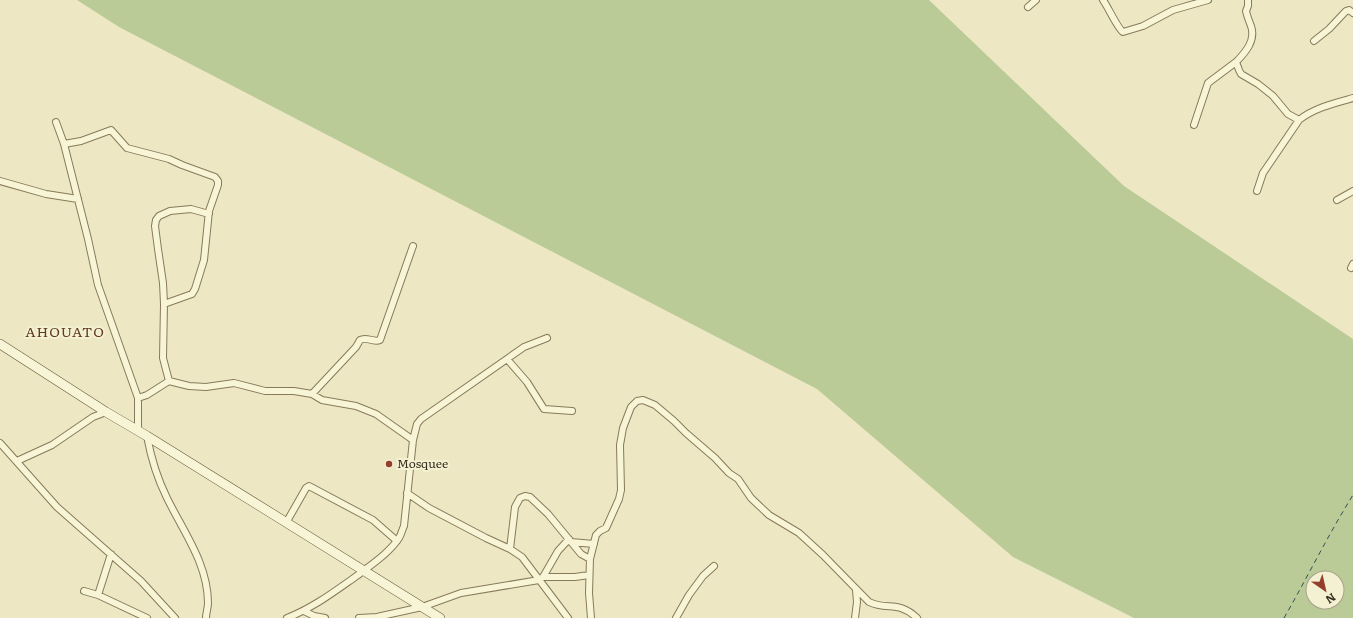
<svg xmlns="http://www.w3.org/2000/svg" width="1353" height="618" font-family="Literata,serif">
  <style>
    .green { fill: #bbcb97; fill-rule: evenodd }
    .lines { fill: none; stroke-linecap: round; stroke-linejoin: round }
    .ferry { stroke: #2e5156; stroke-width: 1; stroke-dasharray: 5 4; stroke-linecap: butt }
    .street-casing { stroke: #877a5a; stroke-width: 8 }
    .secondary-casing { stroke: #685b3e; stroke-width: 10 }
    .street { stroke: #f8f4d6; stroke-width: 6 }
    .secondary { stroke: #f8f4d6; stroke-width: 9 }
    .poi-dot { fill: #943f2c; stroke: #f4f1d3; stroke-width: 1.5 }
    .labels { text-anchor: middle; stroke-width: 4; stroke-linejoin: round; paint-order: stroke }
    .poi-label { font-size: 12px; fill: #372f1e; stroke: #f4f1d3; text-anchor: start }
    .quarter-label { font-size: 14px; letter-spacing: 1px; fill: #623a1f; stroke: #f4f1d3 }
  </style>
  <rect width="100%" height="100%" fill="#ede8c3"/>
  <path class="green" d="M77,0H929L1124,186L1353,339V618H1134L1013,557L817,389L119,27ZM1313,578H1337V602H1313Z"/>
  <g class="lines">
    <path class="ferry" d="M1284,618C1307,578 1328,535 1353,495"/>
    <defs>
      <path id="street" d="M1103,0C1108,7 1118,29 1123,32L1143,26L1173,10L1208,0
        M1248,0V6L1246,11C1247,16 1249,21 1251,26C1256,40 1246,52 1236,62L1239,70L1241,74L1258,84L1273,96L1288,114L1299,120
        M1028,7L1036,0
        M1314,41L1329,29L1346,11L1349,10L1353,13
        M56,122L64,144L88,239L98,285L138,398V431
        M1194,125L1208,83L1236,62
        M64,144L81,141L111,130L127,148L169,159L182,165L215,177L218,181V185L209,211L204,260L195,289L192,294L164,304
        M0,181L46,194L78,199
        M1257,191L1263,173L1299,120C1314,108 1335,103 1353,98
        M1337,200L1353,191
        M1351,268L1353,264
        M507,359L527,382L544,409L572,411
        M169,381L163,358L164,304L163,283L158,249L155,226L156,220L159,216L170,211L191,209L209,214
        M312,394L356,347L360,340C367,336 373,343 380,340L413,246
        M138,398L147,395L169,381L189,386L206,387L234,383L265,391H294L312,394L322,400L356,406L376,414L413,440
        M147,436C151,458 157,478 167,498C183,531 208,564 208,603C208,608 206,613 206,618
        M0,443L57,507L141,581L175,618
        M17,461L52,445L93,417L106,412
        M407,493L429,508L486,538L510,549L522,557L568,618
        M286,523L306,488L309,486L373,520L397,541
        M571,542L594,544
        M510,549L515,507L520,498L525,496L530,497L548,514L581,554L590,559
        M543,577H575L589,575
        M84,591L98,595L147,618
        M98,595L111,554
        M304,611L314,616L325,618
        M287,618C313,608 335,591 358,575C372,564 389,553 399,538C401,535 402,530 404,526L413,440L417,424L421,419L524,347L547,338
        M359,618L377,617L422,607L461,593L539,580L543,577L558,551L569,539
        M591,618L589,593L590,559L596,535L600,531L606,528L619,499L621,490L620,445L623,428L631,407L637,401L643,400L655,405L674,421L686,433L715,458L729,473L738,479L751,498L769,515L799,533L823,555L869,602C888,611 898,600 917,618
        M676,618L689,595L703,576L714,566
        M855,618L857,602L856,590"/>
      <path id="secondary" d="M0,344L106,412L147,436L440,618"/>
    </defs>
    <use href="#street" class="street-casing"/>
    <use href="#secondary" class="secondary-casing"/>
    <use href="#street" class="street"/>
    <use href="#secondary" class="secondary"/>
  </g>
  <circle class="poi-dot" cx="389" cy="464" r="4"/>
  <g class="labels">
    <g class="poi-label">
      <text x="397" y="468">Mosquee</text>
    </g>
    <g class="quarter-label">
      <text x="65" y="337">AHOUATO</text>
    </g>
  </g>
  <g transform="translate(1325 590) rotate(146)"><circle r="19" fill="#f4f1d3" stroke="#a8a38b"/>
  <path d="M0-3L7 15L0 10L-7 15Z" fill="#943f2c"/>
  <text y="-6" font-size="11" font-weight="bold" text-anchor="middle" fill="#372f1e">N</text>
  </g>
</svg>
